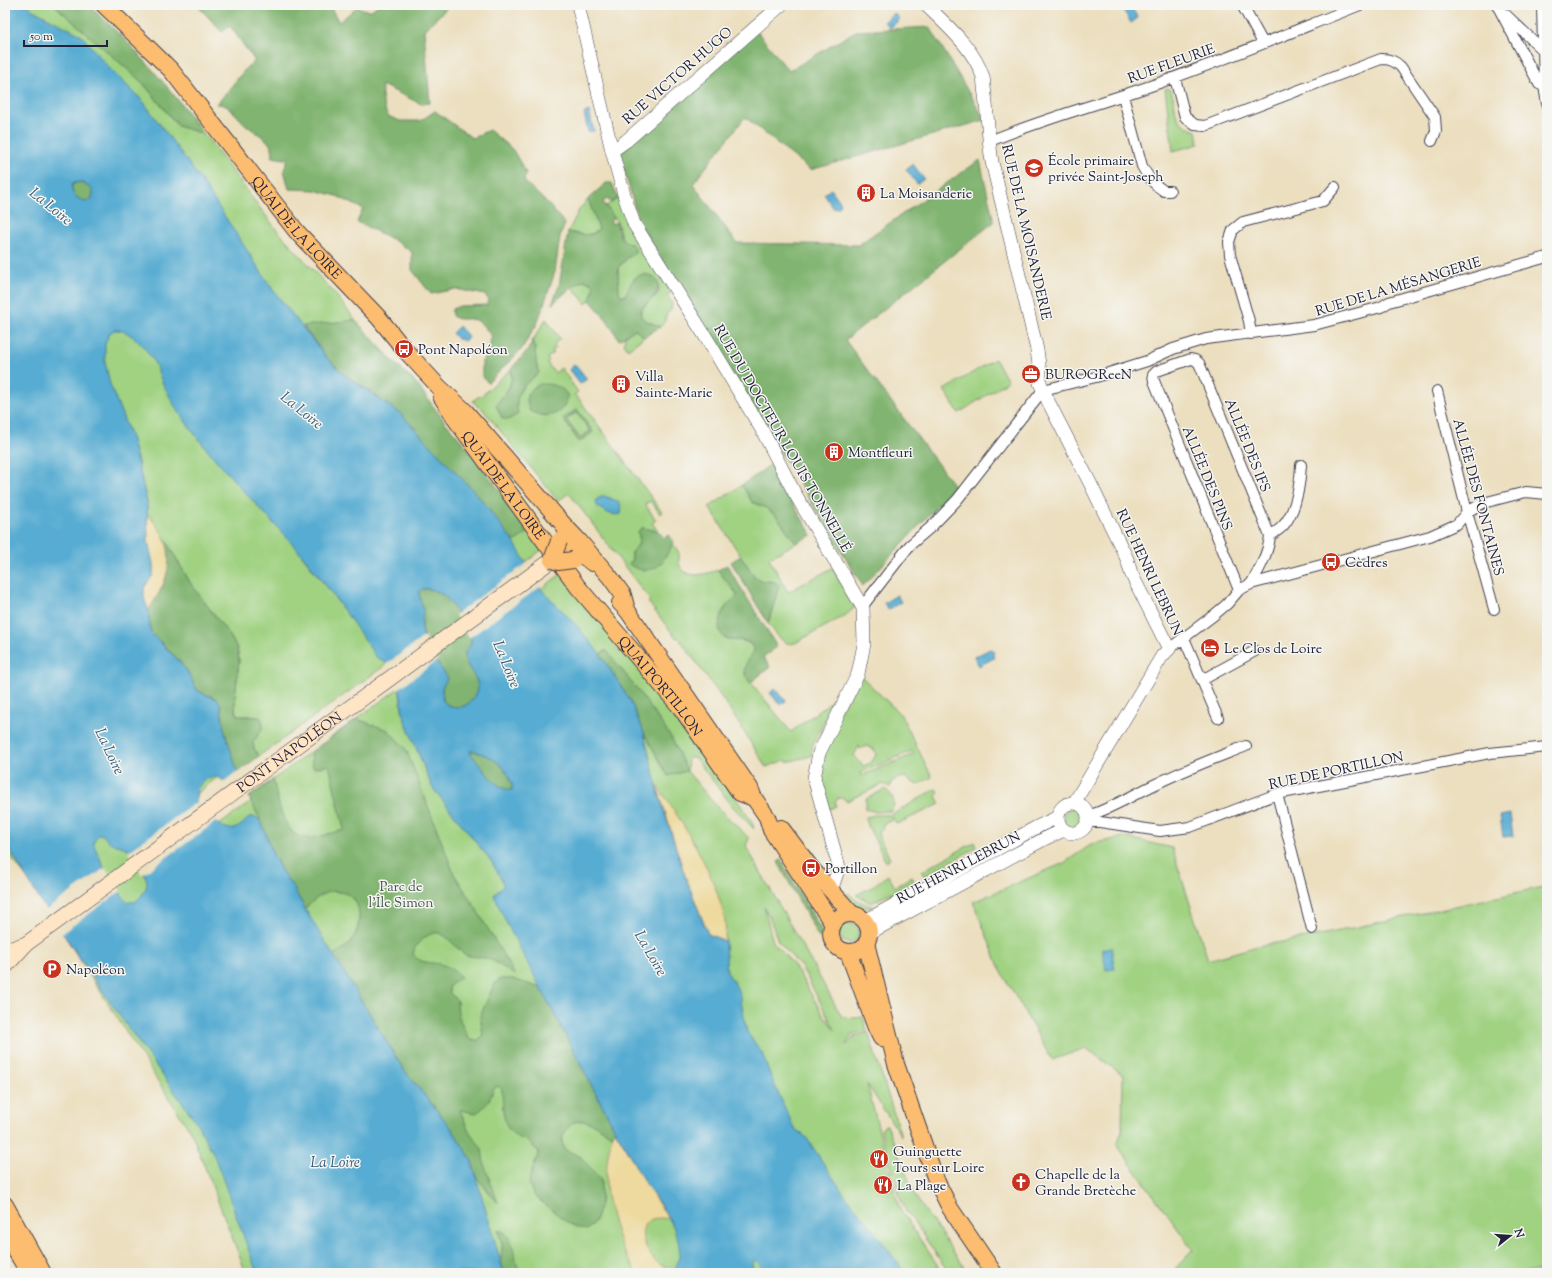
<svg xmlns="http://www.w3.org/2000/svg" width="1552" height="1278" font-family="'Sorts Mill Goudy',serif">
  <style>
    .green { fill: #a0d282; stroke: #617a5e; fill-rule: evenodd }
    .forest { fill: #80b470; stroke: #516b56; fill-rule: evenodd }
    .sand { fill: #eeda9e; stroke: #887e6c }
    .water { fill: #56acd2; stroke: #3c6786; fill-rule: evenodd }
    .pier { fill: #ecdfbf }
    .lines { fill: none; stroke-linecap: round; stroke-linejoin: round }
    .minor-casing { stroke: #403e4f; stroke-width: 12 }
    .tertiary-casing { stroke: #403e4f; stroke-width: 14 }
    .secondary-casing { stroke: #403e4f; stroke-width: 16 }
    .primary-casing { stroke: #403e4f; stroke-width: 18 }
    .minor { stroke: #fff; stroke-width: 10 }
    .tertiary { stroke: #fff; stroke-width: 13 }
    .secondary { stroke: #fee5c5; stroke-width: 15 }
    .primary { stroke: #fcbd6f; stroke-width: 16 }
    .primary-bridge-casing { stroke: #403e4f; stroke-width: 18; stroke-linecap: butt }
    .primary-bridge { stroke: #fcbd6f; stroke-width: 16 }
    .labels { text-anchor: middle; stroke-width: 3; stroke-linejoin: round; paint-order: stroke }
    .street-label { font-size: 14px; fill: #22223b; stroke: #f6f6f2 }
    .poi-label { font-size: 14px; fill: #22223b; stroke: #f6f6f2; text-anchor: start }
    .park-label { font-size: 14px; fill: #485750; stroke: #f6f6f2 }
    .water-label { font-size: 15px; font-style: italic; fill: #375977; stroke: #f6f6f2 }
  </style>
  <rect width="100%" height="100%" fill="#f6f6f2"/>
  <filter id="ink" filterUnits="userSpaceOnUse"><feTurbulence type="fractalNoise" baseFrequency=".025" numOctaves="2"/><feDisplacementMap in="SourceGraphic" scale="8" xChannelSelector="R" yChannelSelector="G"/><feConvolveMatrix kernelMatrix="1 2 1 2 8 2 1 2 1" color-interpolation-filters="sRGB"/></filter>
  <filter id="wash" filterUnits="userSpaceOnUse"><feTurbulence type="fractalNoise" baseFrequency=".012" numOctaves="4" result="noise"/><feDisplacementMap in="SourceGraphic" scale="16" xChannelSelector="R" yChannelSelector="G"/><feGaussianBlur stdDeviation="0.9" result="paint"/><feColorMatrix in="noise" values="0 0 0 0 0 0 0 0 0 0 0 0 0 0 0 0 0 1.4 0 .05"/><feComposite in="paint" operator="in"/></filter>
  <g filter="url(#wash)">
    <rect width="100%" height="100%" fill="#ecdfbf"/>
    <path class="green" d="M5,5H71L113,57V56L143,83L178,126L204,134L276,229L336,295L355,320H350L524,535L530,531L543,549L525,563L519,552L386,663L387,664L259,756L254,749L253,742L260,732L254,716H240L237,714L235,709V697L239,661L237,648L230,636L191,584L165,539L147,513V502L137,458L127,426L132,621L242,758L128,848L146,877L251,802L249,797L399,688L403,715L432,787L470,834L405,690L547,596L541,589L561,574L660,694L676,718L706,755L752,822L754,829L734,808L696,759L688,757L687,771L716,806L749,838L746,846L842,1017L855,1018L863,1017L867,1030L853,1034L846,1044L847,1045L855,1036L868,1032L901,1136L867,1084L899,1207L913,1229L943,1273H246L192,1134L64,935L121,895L51,909L5,850ZM192,430L313,563L382,660L298,550L210,453ZM303,907L387,1042L312,953ZM764,907L769,916L778,941L802,968L835,1030L822,1013L794,965L773,942Z
      M1167,88C1176,92 1173,110 1178,118C1182,124 1189,128 1196,131L1199,144L1173,151L1165,89Z
      M618,198L630,227L671,293L667,295L672,303L671,310L666,315V321L660,327C655,324 649,323 645,320C631,311 654,300 658,293C660,289 658,285 657,281L634,279L625,296H622L619,292L618,268L627,258L635,253L632,244C618,240 622,234 617,222C614,217 610,211 606,206Z
      M588,199L599,229C591,238 578,234 568,232L579,210Z
      M584,280L593,284L595,288L590,300L586,304L572,287Z
      M546,319L560,339L554,344L556,348L552,350L554,353L547,358L549,361L547,363L555,373L561,368L578,392L574,395L579,399L662,512L660,514L651,501L645,504L656,520L652,523L658,531L643,528L638,532C641,542 639,545 632,552V560L628,563L669,549L673,544C675,547 679,551 679,555C680,558 678,560 679,564C686,581 705,574 718,570L736,593L737,596L724,609L730,640C739,640 752,640 754,651C748,659 745,665 745,675L791,732L837,697L813,744L811,756L787,762L786,760L766,767L729,708L678,637L676,638L648,602L650,600L569,493L558,501L480,406L478,407L473,401L479,396L480,397L511,369C512,383 509,392 498,402L516,407C517,388 525,384 539,373C534,362 537,351 533,340ZM577,409L593,432L579,442L563,419ZM607,497L620,503L621,509L612,514L599,508Z
      M635,329L644,337L628,349L624,343L625,335Z
      M995,359L1008,381L959,413L944,390Z
      M577,412L590,431L580,439L566,419Z
      M742,485L752,502L766,508L777,517L796,543L769,558L788,592L832,568L855,607L846,615L795,643C783,647 775,632 768,623L779,586L770,581H762L754,576L709,507Z
      M861,676L901,715L932,777L917,785L905,777L898,778L891,782L890,787L883,784L847,801L842,798H838L835,802L836,806L826,811L816,751ZM859,746L860,749L866,746L874,749L876,755L871,763L863,766L854,755ZM912,751L914,754L861,776L860,773Z
      M885,789C892,794 897,803 891,811L875,812L866,809V799Z
      M936,789L939,793L936,796L940,804L897,824L892,817L893,820L883,824V829L877,832L890,859L886,862L868,826L866,817L875,815H891Z
      M1063 818a10 10 0 1 1 20 0a10 10 0 1 1-20 0Z
      M1124,837L1172,848L1208,960L1258,946L1306,938L1543,887L1547,893V1272L1171,1273L1193,1250L1117,1145L1122,1130L1123,1075L1086,1048L1052,1060L1000,969L973,902L1064,863L1092,844Z
      M975,842L977,847L924,876L922,871Z
      M888,875L895,887L912,876L914,881L871,903L856,895L870,888Z
      M848,893L856,900L873,907C858,910 853,906 843,896Z
      M839 933a10 10 0 1 1 20 0a10 10 0 1 1-20 0Z
      M885,1125H887L915,1196L968,1273H949L905,1209L901,1201L881,1130Z"/>
    <path class="forest" d="M54,5H88C133,44 169,87 204,134L178,126L143,83Z
      M197,5H329L339,22L357,7L370,11L378,5H450L424,30L430,103L421,104L382,85C381,96 383,107 388,116L400,121H420L435,111L472,138L489,130L513,150L526,173L524,181L549,205L565,224L560,236L555,272L537,324L521,350L488,383L482,376V362L490,345L491,336C486,329 481,320 471,319C464,318 459,321 452,316V309L460,306L487,305L489,300L485,295L456,289L431,294L412,270V252L392,239L357,222L363,209L337,196L315,190L289,189L284,170L288,158L284,159L272,157C277,142 255,133 246,125C238,118 229,103 217,104L247,67L255,61L230,26L222,32Z
      M930,27L985,120L810,170L745,117L693,184L737,243L858,245L980,160L994,222L845,340L955,487L863,586L639,223L619,151L755,29L789,71L856,31Z
      M81,182L92,189L93,194L91,200L85,202C77,198 70,194 72,185L75,183Z
      M606,183H612L618,198L611,203L608,198L603,202L614,218L610,221L612,224L616,222C618,228 619,237 624,241C628,244 632,243 635,248V253L627,258L618,268L619,292L622,296H625C628,290 630,283 634,279C642,271 657,274 658,285C661,299 636,305 641,316C644,322 654,323 660,327L644,337L635,329L619,340L607,320L590,300L594,288L593,284L584,280L572,287L552,304L559,286L568,232C578,234 592,238 599,229L588,199Z
      M355,320L391,359L416,383L445,422L467,447L530,531L514,542L480,498L373,393L346,376L327,358L303,326Z
      M533,340C537,351 534,362 539,373C523,386 514,391 518,414L508,420L502,418L496,405L510,386L512,379L511,369L528,350Z
      M540,384C551,384 562,385 568,396C563,416 547,420 530,411C524,397 526,391 540,384Z
      M577,409L593,432L579,442L563,419ZM576,412L590,431L580,438L566,420Z
      M773,463L793,504L812,535L796,543L777,517L766,508L752,502L742,485Z
      M643,528L658,531L664,538L669,535L674,542C670,548 668,554 664,559C656,573 638,573 628,563L632,560V552C639,545 641,542 638,532L640,529Z
      M165,539L191,584L230,636L237,648L239,661L235,697V709L237,714L240,716L260,717C268,727 258,734 253,742L254,749L259,756L237,773L224,729L220,703L211,696L204,694L197,690L187,671L179,661L162,643L153,636L151,633L148,610C168,582 171,573 165,539Z
      M741,556L754,576L762,581L776,582L779,586L768,623L731,562Z
      M727,565L777,647L763,657L770,667L750,683C741,670 745,663 754,651C753,648 752,645 750,643C744,639 737,641 731,640C715,637 718,621 724,610C726,605 733,600 737,596L736,593L718,570Z
      M422,589C427,589 432,589 438,592C452,598 463,625 471,639V644C468,648 465,650 465,655C464,671 490,682 471,701C467,705 462,708 457,707C451,707 447,705 443,701L442,688L447,678L446,675L429,653L424,642L419,596V592Z
      M606,650L638,690L671,737L687,771L668,776L644,733L630,700L600,654Z
      M357,719L388,730L406,749L454,874L474,905L515,975C506,970 497,962 488,959C481,956 471,958 464,954C456,948 448,935 438,933C428,931 406,950 416,958C424,964 435,962 443,965C450,967 455,972 461,977L449,986L450,993L457,1001C457,1016 462,1027 470,1040H479L483,1034L480,1016L494,985L499,979H513L541,988L615,1130L612,1135C597,1127 578,1110 566,1131C562,1137 561,1142 564,1149L581,1157L601,1180C601,1198 602,1217 587,1230L576,1227L567,1222L538,1199L533,1194L529,1183L530,1176L539,1152C535,1149 531,1144 527,1141C524,1139 519,1139 516,1136C501,1126 503,1106 502,1090L498,1086L493,1089C492,1098 485,1108 476,1113L460,1110L469,1131L482,1149L484,1164L498,1203L477,1178L471,1159L452,1129L404,1070L333,955C339,951 349,946 352,940C363,923 363,894 339,892C333,891 328,891 324,894C317,897 310,904 305,909L293,888L281,870L272,852L263,826L249,797L273,780C278,798 283,839 307,838C319,838 332,832 344,830L329,765L314,768L312,764L311,752Z
      M471,750C487,755 516,767 512,790C498,792 479,764 471,754Z
      M781,860L824,935L819,938L778,862Z
      M498,1230C516,1233 513,1260 520,1273H504L501,1261L502,1244Z"/>
    <path class="sand" d="M147,513C153,521 161,530 165,539C175,566 163,589 148,610L144,597V588L153,575V564L148,541Z
      M657,785C685,827 714,870 725,920C726,926 725,934 725,941L708,934L684,873Z
      M615,1130L656,1200L669,1219C663,1218 654,1217 648,1221C635,1232 648,1255 658,1263C663,1267 669,1268 675,1268L674,1273H636C633,1264 626,1257 623,1249C616,1234 606,1200 606,1184C606,1169 608,1142 615,1130Z"/>
    <path class="water" d="M5,5H28L33,10L81,35L112,71L142,100L201,180L273,290L327,358L346,376L401,414L480,498L514,542L541,589L578,627L600,654L630,700L644,733L659,795L684,873L708,934L725,941L727,972L739,991L747,1032L762,1053L771,1077L794,1128L806,1137L842,1191L872,1228L900,1266L902,1273H766L755,1259L752,1266L753,1273H674C677,1264 681,1255 679,1246C675,1219 654,1199 641,1176C632,1160 625,1145 615,1130L505,920L494,895C497,891 500,890 503,886L502,880L491,861L432,787L403,715L399,683L387,664L382,660L376,657C351,620 326,583 297,549C258,505 214,463 180,414C173,404 168,393 162,382C159,375 157,366 153,360C145,347 130,329 114,330L109,334L105,344V362L110,384L132,440L147,502L148,541L153,564V575L144,588V597L148,610L151,633L179,661L187,671L197,690L204,694L217,699L220,703L224,729L240,780L228,786C223,780 218,775 210,778C198,781 193,795 198,805C202,814 223,830 232,829C240,828 245,822 250,816L259,819L263,826L272,852L281,870L293,887L305,909L404,1070L452,1129L471,1159L504,1273H257L214,1155L195,1120L127,1026L41,902L5,842ZM81,182L92,189L93,194L91,200L85,202C77,198 70,194 72,185L75,183ZM422,589C427,589 433,589 438,592C452,598 463,625 471,639V644C468,648 465,650 465,655C464,671 490,682 471,701C467,705 462,708 457,707C451,707 447,705 443,701L442,688L447,679L446,675C434,657 425,650 422,629C421,622 423,616 423,610C422,604 419,598 419,592ZM471,750C487,755 502,761 509,777C511,782 513,785 512,790C498,792 479,764 471,754L470,751ZM100,834L103,835C112,847 115,843 126,848C130,850 133,857 136,860C149,878 152,887 135,902H128L124,898C114,884 106,875 100,858C97,849 88,842 100,834Z
      M1128,5H1130L1138,18L1131,23L1122,8Z
      M894,13L900,19L890,28L884,22Z
      M589,111L594,131L588,132L584,113Z
      M913,164L924,179L917,184L906,169Z
      M831,189L841,203L839,207L833,208L824,194Z
      M459,326L467,335L468,338L464,341L460,339L458,340L452,333Z
      M573,365H576L587,379L580,384L569,370Z
      M604,496C614,500 624,501 621,514C613,517 603,511 597,506L596,502L597,499Z
      M897,595L901,602L888,610L884,603Z
      M990,649L994,651L993,655L994,658L979,666L974,657Z
      M775,688L786,701L780,705L770,693Z
      M1510,814L1513,836L1503,837L1500,816Z
      M1111,947L1115,969L1106,970L1102,949Z"/>
    <path class="pier" d="M527,563L541,586L469,638L455,615Z
      M425,636L426,642L438,660L397,690V683L385,665Z
      M239,771L242,779L229,794L223,783Z
      M199,800L203,809L217,821L142,875L128,852Z
      M105,868L121,891L61,934L45,911Z"/>
  </g>
  <g filter="url(#ink)">
    <g class="lines">
      <defs>
        <path id="minor" d="M1242,5L1263,43
          M1497,5L1539,84L1544,86
          M1542,5L1544,86L1547,104
          M1505,14L1542,49
          M1175,78L1185,117L1195,125L1205,126L1381,59C1390,59 1395,61 1401,67L1435,117L1436,131L1432,141
          M1123,96L1142,166C1148,177 1153,184 1164,191H1170
          M990,141C1045,118 1103,103 1159,83C1227,59 1294,31 1360,5
          M1251,334L1249,321L1230,255L1229,242L1233,230L1243,222L1323,201L1335,187
          M1437,391L1467,512L1494,609
          M1270,536C1274,533 1279,530 1283,526C1296,511 1300,485 1301,465
          M1239,590L1154,381L1153,375L1157,371L1191,359L1195,360L1199,363L1270,536C1268,554 1260,568 1251,584
          M863,608L865,603L910,545L931,527L957,500L1043,390L1096,377L1147,361L1173,349L1206,339L1314,325L1381,307L1389,302L1547,257
          M1184,638L1218,718
          M1169,649L1214,615L1227,604L1239,590L1251,584L1430,536L1457,524L1467,512L1483,503L1526,492L1547,494
          M1202,680L1255,651
          M1277,794L1312,929
          M1088,816C1113,808 1134,794 1158,783C1186,769 1216,758 1246,746
          M1088,822H1100L1160,831L1190,827L1277,794L1490,753L1547,747"/>
        <path id="tertiary" d="M578,5L612,151L625,198L634,224L707,339L762,430L794,492L863,608L864,644L858,674L819,753L814,778L839,867L831,891
          M926,5C947,26 973,47 983,77C984,82 984,89 985,95C988,117 988,139 992,162L1037,350L1040,372V383L1049,403L1091,485L1127,559L1131,573L1169,649L1162,656L1074,803
          M612,151L626,141L781,5
          M1058 818a15 15 0 1 1 30 0a15 15 0 1 1-30 0Z
          M865,921L1039,826L1058,817
          M869,933L1046,838L1064,830"/>
        <g id="secondary">
          <path d="M5,951L26,944"/>
          <path id="s1" d="M5,967L26,944L552,560"/>
        </g>
        <g id="primary">
          <path id="s2" d="M104,5L171,70L297,232L379,318L404,349L439,387L465,411L563,524L580,542L610,577L623,595L627,610"/>
          <path id="s3" d="M441,396L456,420L578,587L681,708L740,793L754,798"/>
          <path d="M563,524L568,540L564,552C574,551 585,556 592,563"/>
          <path d="M620,603L627,610L750,788L754,798L767,817L771,830L833,924"/>
          <path d="M781,828L811,868L852,914"/>
          <circle cx="850" cy="933" r="19"/>
          <path d="M866,943L896,1064L936,1180L950,1208L994,1273"/>
          <path d="M848,952L876,1028L881,1038"/>
          <path d="M5,1205L43,1273"/>
          <path d="M5,1233L29,1273"/>
        </g>
      </defs>
      <use href="#minor" class="minor-casing"/>
      <use href="#tertiary" class="tertiary-casing"/>
      <use href="#secondary" class="secondary-casing"/>
      <use href="#primary" class="primary-casing"/>
      <use href="#minor" class="minor"/>
      <use href="#tertiary" class="tertiary"/>
      <use href="#secondary" class="secondary"/>
      <use href="#primary" class="primary"/>
      <defs>
        <path id="primary-bridge" d="M552,560L559,541
          M552,560L558,562L573,560"/>
      </defs>
      <use href="#primary-bridge" class="primary-bridge-casing"/>
      <use href="#primary-bridge" class="primary-bridge"/>
    </g>
  </g>
  <defs>
    <symbol id="school-disc" viewBox="-11 -11 22 22"><circle r="9.5" fill="#c8321e" stroke="#f6f6f2"/><path d="M0-5L7-2L0 1L-7-2ZM-4 1L0 2.5L4 1V4Q0 6-4 4Z" fill="#fff"/></symbol>
    <symbol id="building-disc" viewBox="-11 -11 22 22"><circle r="9.5" fill="#c8321e" stroke="#f6f6f2"/><path d="M-4-6H4V6H1V3H-1V6H-4ZM-2.5-4.3h1.7v1.8h-1.7ZM.8-4.3h1.7v1.8H.8ZM-2.5-1h1.7V.8h-1.7ZM.8-1h1.7V.8H.8Z" fill="#fff"/></symbol>
    <symbol id="bus-disc" viewBox="-11 -11 22 22"><circle r="9.5" fill="#c8321e" stroke="#f6f6f2"/><path d="M-5-6H5V4H4V6H2V4H-2V6H-4V4H-5ZM-3.5-4V0h7V-4ZM-3.5 1.2v1.5H-2V1.2ZM2 1.2v1.5H3.5V1.2Z" fill="#fff"/></symbol>
    <symbol id="office-disc" viewBox="-11 -11 22 22"><circle r="9.5" fill="#c8321e" stroke="#f6f6f2"/><path d="M-6-3h4V-5.5h4V-3h4V5H-6ZM-1-4.5V-3h2v-1.5ZM-6 0V1H6V0Z" fill="#fff"/></symbol>
    <symbol id="hotel-disc" viewBox="-11 -11 22 22"><circle r="9.5" fill="#c8321e" stroke="#f6f6f2"/><path d="M-6-4.5h1.5V1H6V5H4.5V3h-9V5H-6ZM-4 0a1.8 1.8 0 1 1 3.6 0ZM.5 0V-2.5h3Q6-2.5 6 0Z" fill="#fff"/></symbol>
    <symbol id="parking-disc" viewBox="-11 -11 22 22"><circle r="9.5" fill="#c8321e" stroke="#f6f6f2"/><path d="M-3.5-5.5H1a3.5 3.5 0 0 1 0 7H-1V5.5H-3.5ZM-1-3.4V-.6H.8a1.4 1.4 0 0 0 0-2.8Z" fill="#fff"/></symbol>
    <symbol id="restaurant-disc" viewBox="-11 -11 22 22"><circle r="9.5" fill="#c8321e" stroke="#f6f6f2"/><path d="M-5-6h1v4h1v-4h1v4h1v-4h1v5L-1.5 .5V6h-2V.5L-5-1ZM5-6V6H3V1.5H1.5Q1.5-4 5-6Z" fill="#fff"/></symbol>
    <symbol id="church-disc" viewBox="-11 -11 22 22"><circle r="9.5" fill="#c8321e" stroke="#f6f6f2"/><path d="M-1.2-6h2.4v3.5h3.3v2.4h-3.3V6h-2.4V-.1h-3.3v-2.4h3.3Z" fill="#fff"/></symbol>
  </defs>
  <g fill-rule="evenodd">
    <use href="#school-disc" x="1023" y="157" width="22" height="22"/>
    <use href="#building-disc" x="855" y="182" width="22" height="22"/>
    <use href="#bus-disc" x="393" y="338" width="22" height="22"/>
    <use href="#office-disc" x="1020" y="363" width="22" height="22"/>
    <use href="#building-disc" x="610" y="373" width="22" height="22"/>
    <use href="#building-disc" x="823" y="441" width="22" height="22"/>
    <use href="#bus-disc" x="1320" y="551" width="22" height="22"/>
    <use href="#hotel-disc" x="1199" y="637" width="22" height="22"/>
    <use href="#bus-disc" x="800" y="857" width="22" height="22"/>
    <use href="#parking-disc" x="41" y="958" width="22" height="22"/>
    <use href="#restaurant-disc" x="868" y="1148" width="22" height="22"/>
    <use href="#church-disc" x="1010" y="1171" width="22" height="22"/>
    <use href="#restaurant-disc" x="872" y="1174" width="22" height="22"/>
  </g>
  <g class="labels">
    <g class="street-label">
      <text transform="translate(1171 63) rotate(-20)" y="5">RUE FLEURIE</text>
      <text transform="translate(677 75) rotate(-41)" y="5">RUE VICTOR HUGO</text>
      <text dy="5" stroke="none"><textPath href="#s2" startOffset="295">QUAI DE LA LOIRE</textPath></text>
      <text transform="translate(1027 232) rotate(77)" y="5">RUE DE LA MOISANDERIE</text>
      <text transform="translate(1398 286) rotate(-17)" y="5">RUE DE LA MÉSANGERIE</text>
      <text transform="translate(783 438) rotate(60)" y="5">RUE DU DOCTEUR LOUIS TONNELLÉ</text>
      <text transform="translate(1248 445) rotate(68)" y="5">ALLÉE DES IFS</text>
      <text transform="translate(1208 478) rotate(68)" y="5">ALLÉE DES PINS</text>
      <text dy="5" stroke="none"><textPath href="#s3" startOffset="109">QUAI DE LA LOIRE</textPath></text>
      <text transform="translate(1479 497) rotate(75)" y="5">ALLÉE DES FONTAINES</text>
      <text transform="translate(1150 572) rotate(65)" y="5">RUE HENRI LEBRUN</text>
      <text dy="5" stroke="none"><textPath href="#s3" startOffset="364">QUAI PORTILLON</textPath></text>
      <text dy="5" stroke="none"><textPath href="#s1" startOffset="357">PONT NAPOLÉON</textPath></text>
      <text transform="translate(1336 770) rotate(-12)" y="5">RUE DE PORTILLON</text>
      <text transform="translate(958 867) rotate(-28)" y="5">RUE HENRI LEBRUN</text>
    </g>
    <g class="poi-label">
      <text x="1048" y="165">École primaire<tspan x="1048" dy="16">privée Saint-Joseph</tspan></text>
      <text x="880" y="198">La Moisanderie</text>
      <text x="418" y="354">Pont Napoléon</text>
      <text x="1045" y="379">BUROGReeN</text>
      <text x="635" y="381">Villa<tspan x="635" dy="16">Sainte-Marie</tspan></text>
      <text x="848" y="457">Montfleuri</text>
      <text x="1345" y="567">Cèdres</text>
      <text x="1224" y="653">Le Clos de Loire</text>
      <text x="825" y="873">Portillon</text>
      <text x="66" y="974">Napoléon</text>
      <text x="893" y="1156">Guinguette<tspan x="893" dy="16">Tours sur Loire</tspan></text>
      <text x="1035" y="1179">Chapelle de la<tspan x="1035" dy="16">Grande Bretèche</tspan></text>
      <text x="897" y="1190">La Plage</text>
    </g>
    <g class="park-label">
      <text x="401" y="891">Parc de<tspan x="401" dy="16">l'Île Simon</tspan></text>
    </g>
    <g class="water-label">
      <text transform="translate(51 206) rotate(39)" y="5">La Loire</text>
      <text transform="translate(302 410) rotate(39)" y="5">La Loire</text>
      <text transform="translate(507 664) rotate(68)" y="5">La Loire</text>
      <text transform="translate(110 751) rotate(65)" y="5">La Loire</text>
      <text transform="translate(651 953) rotate(60)" y="5">La Loire</text>
      <text x="335" y="1167">La Loire</text>
    </g>
  </g>
  <rect width="1552" height="1278" fill="none" stroke="#f6f6f2" stroke-width="20"/>
  <g transform="translate(1510 1236) rotate(73)" stroke="#f6f6f2" stroke-width="3" paint-order="stroke">
  <path d="M0-3L7 15L0 10L-7 15Z" fill="#22223b"/>
  <text y="-6" font-size="11" font-weight="bold" text-anchor="middle" fill="#22223b">N</text>
  </g>
  <path d="M24 40v6h83v-6" fill="none" stroke="#22223b" stroke-width="2"/>
  <text x="30" y="40" font-size="12" fill="#22223b" stroke="#f6f6f2" stroke-width="3" paint-order="stroke">50 m</text>
</svg>
